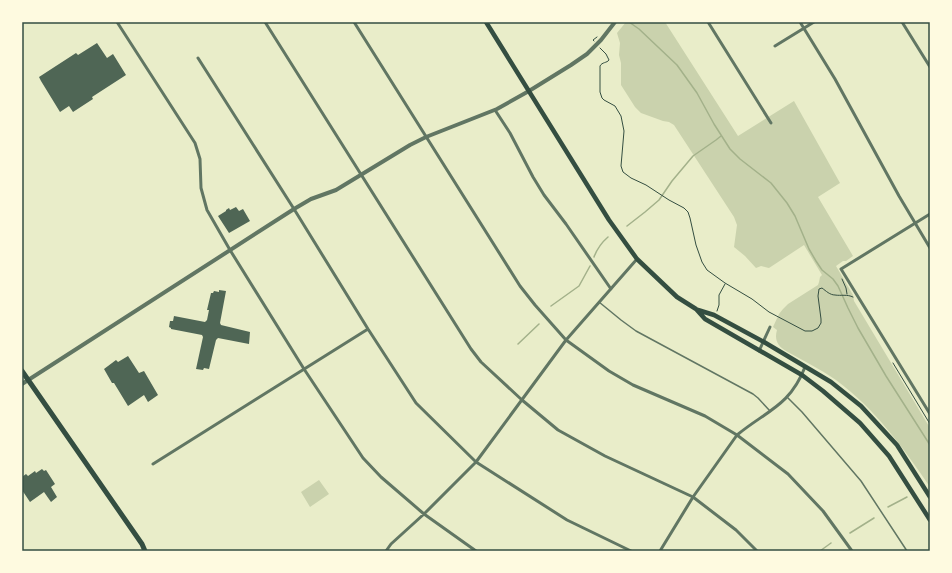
<svg xmlns="http://www.w3.org/2000/svg" width="952" height="573" font-family="'Titillium Web',sans-serif">
  <style>
    .green { fill: #cad2ad }
    .lines { fill: none; stroke-linecap: round; stroke-linejoin: round }
    .stream { stroke: #a3b18a; stroke-width: 1.5 }
    .building { fill: #4f6655 }
    .path { stroke: #344e41; stroke-width: 1 }
    .service { stroke: #617663; stroke-width: 1.5 }
    .minor { stroke: #617663; stroke-width: 3 }
    .tertiary { stroke: #617663; stroke-width: 4 }
    .secondary { stroke: #344e41; stroke-width: 4.5 }
    .primary { stroke: #344e41; stroke-width: 5 }
    .neatline { fill: none; stroke: #344e41; stroke-width: 1.5 }
  </style>
  <rect width="100%" height="100%" fill="#e9edc9"/>
  <path class="green" d="M626,22H665L738,136L794,101L840,183L818,197L853,256L846,261H843L836,266L853,295L854,301L930,428V487C902,446 876,410 836,380C820,369 802,360 786,351C778,346 774,340 777,330L773,327L779,314L783,309L788,304L818,285L819,282L820,277L822,275L804,245L769,268L761,266L756,268L745,256L734,247L737,225L734,217L674,125L669,122L663,121L641,113L635,107L621,85V63L619,55L620,43L617,33Z
    M319,480L329,494L310,507L301,492Z"/>
  <g class="lines">
    <path class="stream" d="M629,22L639,29L677,65L697,93L714,124L730,149L740,159L771,183L787,203L795,216L809,249L816,261L822,270L833,279L838,286L848,308L858,328L886,376L930,445
      M627,226L645,212L659,200L672,181L693,156L716,140L721,136
      M594,257C597,249 601,243 608,237
      M551,306L579,286L590,266
      M518,344L539,324
      M888,507L907,497
      M850,533L874,518
      M820,551L831,543"/>
  </g>
  <path class="building" d="M97,43L107,58L113,54L126,75L92,97L93,99L73,112L69,106L60,112L41,81L39,77L76,53L78,55Z
    M236,207L239,211L243,209L250,221L229,233L218,216L226,211V210L229,208L230,210Z
    M219,290L226,291L220,323L221,325L250,332L249,344L218,338L216,340L209,369L204,368L203,370L196,369L203,337L202,335L171,329V328L169,327L170,321H173L174,316L205,322L207,320L209,310H207L211,293H213L214,291L219,292Z
    M128,356L139,373L144,371L158,395L148,402L144,395L128,406L114,383H112L104,369L116,360L118,362Z
    M42,469L44,471L46,470L55,484L51,487L57,497L51,502L44,492L30,502L22,490V477L26,474L28,476L35,471L36,473Z"/>
  <g class="lines">
    <path class="path" d="M594,41L593,40L597,37
      M600,48L606,54L609,60C607,63 602,62 600,66V92L602,98L604,100L615,106L621,116L624,131L621,166L623,172L631,178L646,185L669,200L684,208L688,212L690,218L696,245L702,262L707,270L725,283L752,299L769,312L805,331H812L818,328L821,323V319L818,296L819,289L822,288C826,291 830,295 835,295C841,296 847,294 853,297
      M842,279L846,288L847,294
      M717,311L719,305V295L725,284
      M893,363L930,424"/>
    <path class="service" d="M599,302L621,320L636,331L753,394L758,398L770,411
      M787,397L802,412L861,481L907,551"/>
    <path class="minor" d="M117,22L195,143L200,159L201,188L207,210L230,250L304,369L363,458L381,477L424,514L476,551
      M265,22L471,349L481,362L522,400L558,430L605,456L693,497L736,530L757,551
      M354,22L520,286L535,305L566,340L609,371L633,385L705,416L737,435L788,474L823,511L852,551
      M708,22L771,123
      M800,22L835,79L899,196L930,248
      M902,22L930,67
      M775,46L814,22
      M198,58L294,209L368,329L416,403L476,462L567,520L631,551
      M495,110L510,133L533,177L544,195L566,224L611,289
      M930,214L841,269L930,414
      M759,351L770,327
      M153,464L368,329
      M386,551L391,544L424,514L476,462L566,340L637,259
      M660,551L693,497L737,435C766,411 790,406 805,367"/>
    <path class="tertiary" d="M22,384L294,209L311,199L336,190L410,145L426,137L497,109L529,91L571,65L587,54L601,40L615,22"/>
    <path class="secondary" d="M486,22L609,220L637,259L677,297L696,309L705,319L802,375L823,391L860,423L889,456L930,520
      M698,310L714,315L764,342L831,382L861,406L897,445L930,497"/>
    <path class="primary" d="M22,371L142,544L145,551"/>
  </g>
  <rect width="952" height="573" fill="none" stroke="#fefae0" stroke-width="46"/>
  <rect x="23" y="23" width="906" height="527" class="neatline"/>
</svg>
